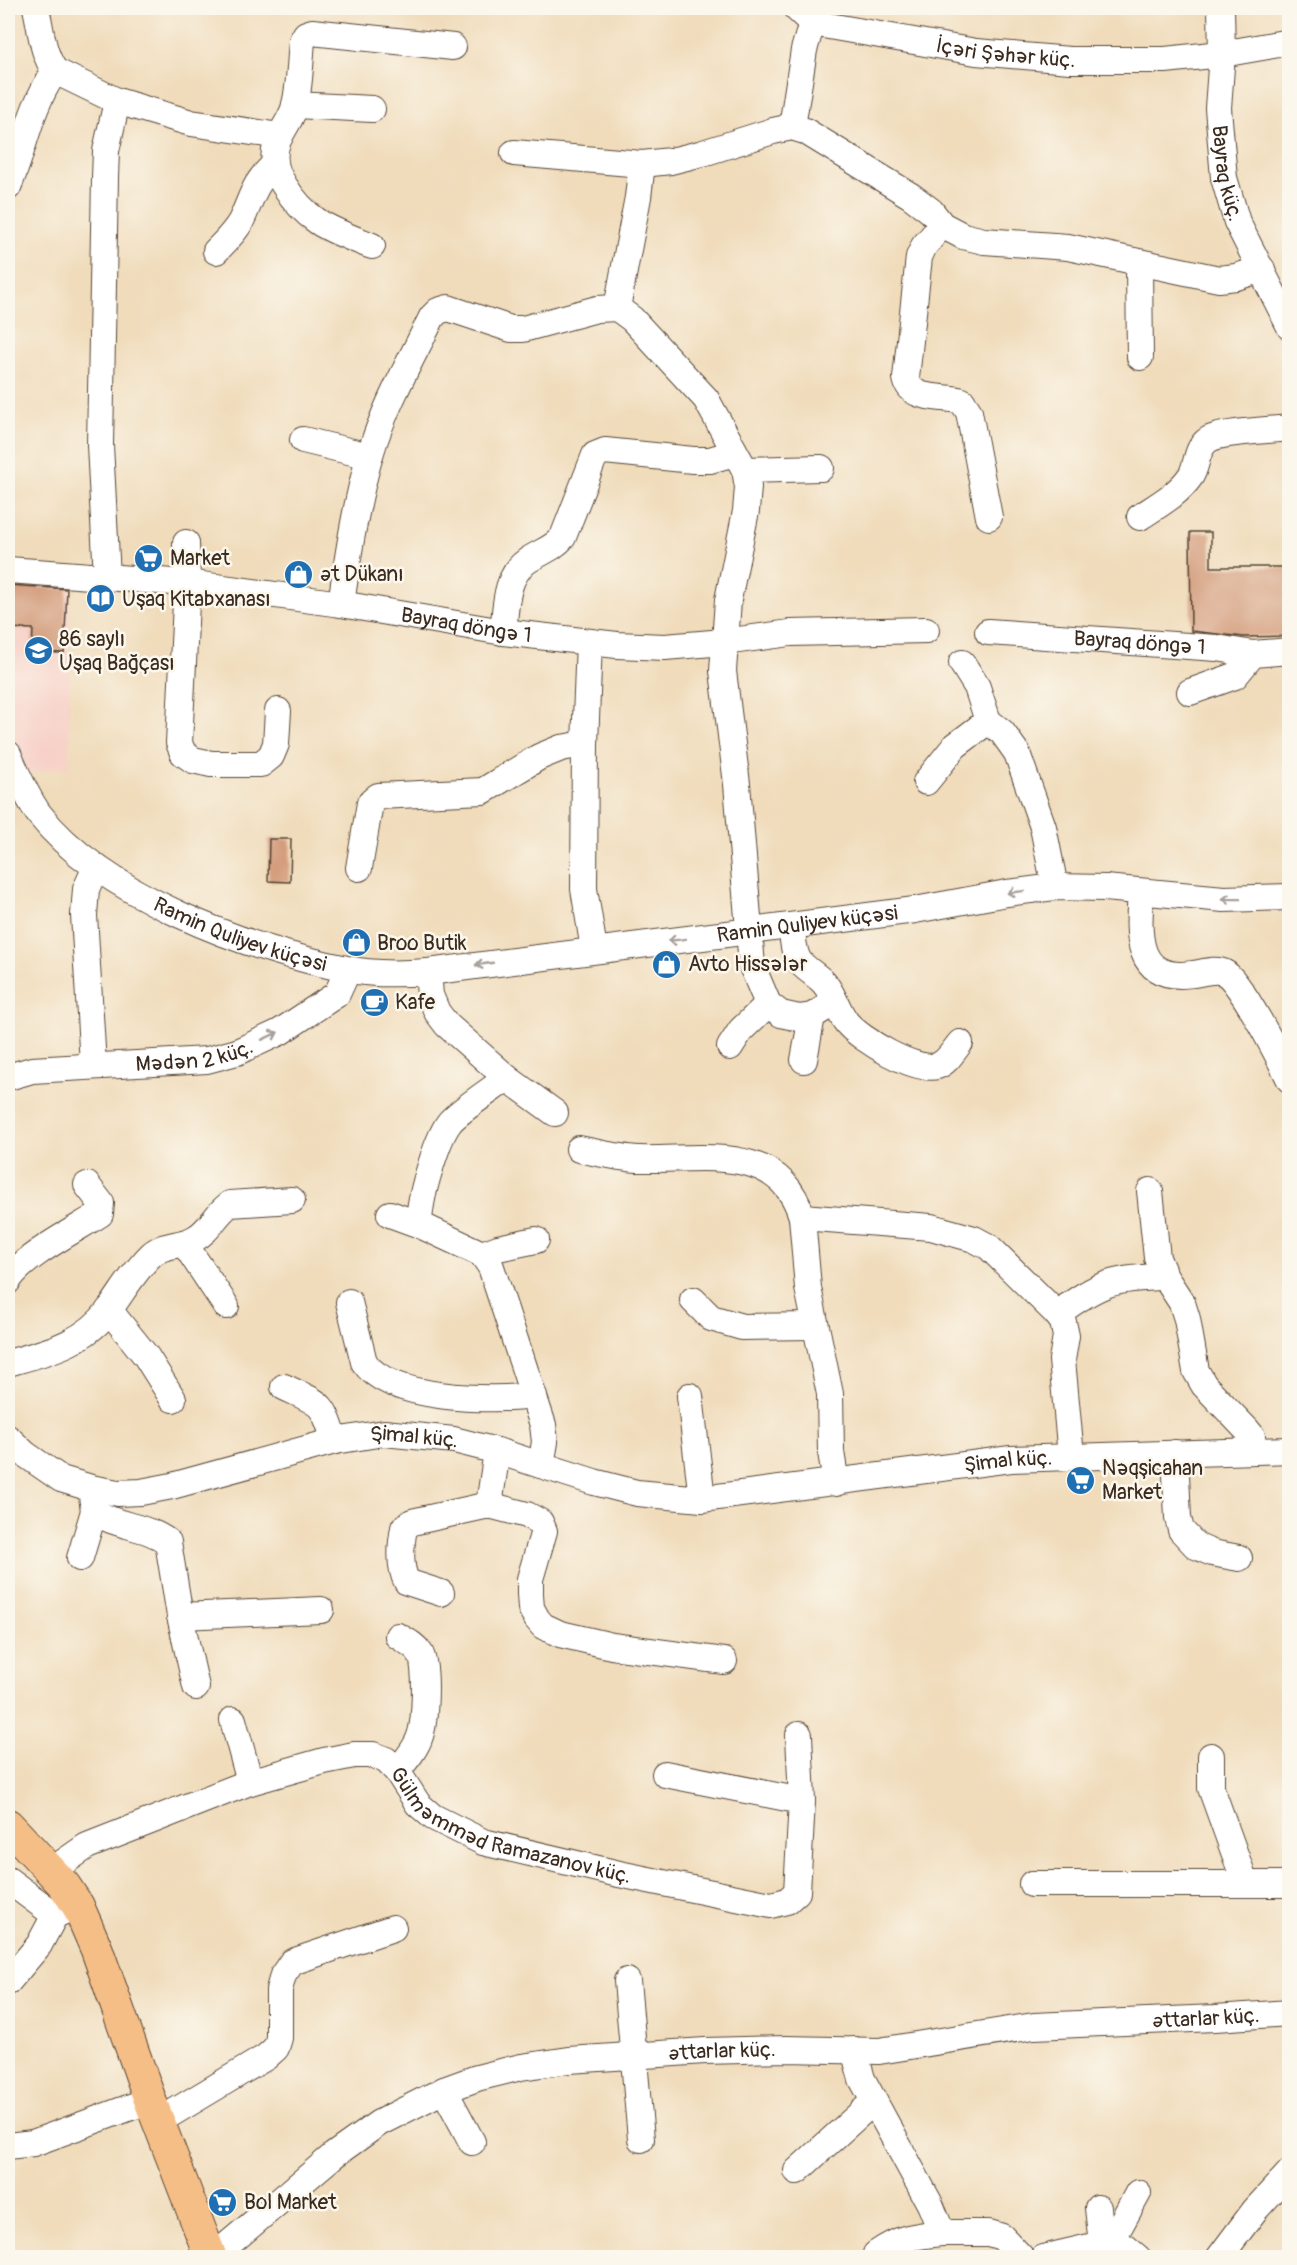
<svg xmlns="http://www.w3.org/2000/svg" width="1297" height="2265" font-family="Pangolin,sans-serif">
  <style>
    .built { fill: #f7d1c8 }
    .building { fill: #d49e7e }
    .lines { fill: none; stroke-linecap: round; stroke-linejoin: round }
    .minor-casing { stroke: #564536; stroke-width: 28 }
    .major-casing { stroke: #564536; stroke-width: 34 }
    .minor { stroke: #fff; stroke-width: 26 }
    .major { stroke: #f6be87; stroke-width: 32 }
    .oneway { stroke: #a79f9a }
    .labels { text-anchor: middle; stroke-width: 5; stroke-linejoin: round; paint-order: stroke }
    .street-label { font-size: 21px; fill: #3b2a1e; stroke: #fbf7ec }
    .poi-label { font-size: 21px; fill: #3b2a1e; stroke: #fbf7ec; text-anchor: start }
  </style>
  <rect width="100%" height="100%" fill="#fbf7ec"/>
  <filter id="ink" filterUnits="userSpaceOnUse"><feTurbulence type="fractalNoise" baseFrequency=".0167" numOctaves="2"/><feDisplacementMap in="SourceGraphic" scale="12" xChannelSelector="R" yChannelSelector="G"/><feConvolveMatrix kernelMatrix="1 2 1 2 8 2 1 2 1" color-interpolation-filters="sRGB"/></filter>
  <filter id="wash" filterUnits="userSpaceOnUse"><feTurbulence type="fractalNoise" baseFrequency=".008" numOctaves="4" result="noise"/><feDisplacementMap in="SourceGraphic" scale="24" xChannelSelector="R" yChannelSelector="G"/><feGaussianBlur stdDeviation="1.35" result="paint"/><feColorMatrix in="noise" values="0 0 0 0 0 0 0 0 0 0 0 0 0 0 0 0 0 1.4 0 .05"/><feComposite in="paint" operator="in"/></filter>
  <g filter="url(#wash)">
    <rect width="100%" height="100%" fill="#f0dcbb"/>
    <path class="built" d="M8,582L70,585L69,766L28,773L8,717Z"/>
    <g id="blocks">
      <path class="building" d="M1190,532H1211V567H1290V636L1244,637L1191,631Z
        M8,585L67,589L64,653L32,652L33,629L8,628Z
        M269,839H291L290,882L268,881Z"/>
    </g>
  </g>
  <g filter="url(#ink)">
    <use href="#blocks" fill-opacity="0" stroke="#564536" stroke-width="1.5"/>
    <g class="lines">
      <defs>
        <g id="minor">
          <path d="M36,8C41,29 42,53 55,71L117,101L191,123L280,136"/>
          <path id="s1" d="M796,8L812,23L976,52L1070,60H1165L1222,54L1290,42"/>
          <path id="s2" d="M1221,8L1222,54L1218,108L1224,178L1237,222L1290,327"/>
          <path d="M295,105L372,109"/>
          <path d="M792,127L804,50L812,23"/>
          <path d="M514,153L642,164L671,161L703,153L773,131L792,127L805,131L911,196L931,211L942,225L963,236L984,241L1068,247L1219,279L1236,277L1262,269"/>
          <path d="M642,164L638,197L617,308L632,319L706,399L745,470L748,487L746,511L728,600L723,671L737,784L752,966L768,1004L781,1014L799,1018L812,1016L835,1002"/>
          <path d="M8,187C26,145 28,111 55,71"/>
          <path d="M942,225L924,246L919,257L906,378C910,402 943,395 962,401L969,412L989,517"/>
          <path d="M372,246C332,230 308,224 284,185C276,173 272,160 276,146C280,131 292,120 295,105C300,84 300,62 302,41L306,34L312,32L453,47"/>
          <path d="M216,251C225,242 235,232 241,221C252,198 253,184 274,165"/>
          <path d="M1139,264L1140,357"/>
          <path d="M303,440L369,456"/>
          <path d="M745,470L821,468"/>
          <path d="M1140,517C1158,505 1177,495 1190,477C1198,466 1195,449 1208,440C1219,432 1273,430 1290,428"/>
          <path d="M186,543L187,583L179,743L183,753L193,760L211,764H261L271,756L276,744L278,711"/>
          <path id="s3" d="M8,570L187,583L341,604L503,632L617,645L665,647L724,642L790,633L926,630"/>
          <path d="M107,577L100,445L105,178L106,151L117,101"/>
          <path d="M341,604C348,555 356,503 370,455C384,407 410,362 432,317L438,311L448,308L511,329H523L597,309L617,308"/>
          <path d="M503,632C506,607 505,576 527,561C540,552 553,549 563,537L595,455L605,451L693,460H710L734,453"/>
          <path id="s4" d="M988,632L1217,648L1253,654L1290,651"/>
          <path d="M589,642L585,744L584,889L594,949"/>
          <path d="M962,663L977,687L988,721L1002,732L1017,753L1043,827L1055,887"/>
          <path d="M1190,692L1235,676L1253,654"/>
          <path id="s5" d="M8,754C17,774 26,796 39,814C102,895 249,950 347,969C373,975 401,974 428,972L915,910L1007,893L1055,887L1105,888L1224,899L1290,897"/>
          <path d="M926,782L955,746L988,721"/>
          <path d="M359,868L370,803L378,796L483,791L539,757L561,748L585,744"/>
          <path d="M1141,892C1138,934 1134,982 1193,974C1202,973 1216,968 1225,973C1240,980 1281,1061 1290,1080"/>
          <path d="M791,926C793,936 793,952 799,961C806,970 817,975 824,983C834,994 837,1011 847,1023C861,1040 915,1072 937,1066C947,1063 954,1050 960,1043"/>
          <path d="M428,972L430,995L437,1012L447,1025L507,1078L555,1113"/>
          <path d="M730,1047L741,1030L768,1004"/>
          <path d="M804,1060L812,1016"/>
          <path d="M93,1065L84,915L86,889L96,867"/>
          <path id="s6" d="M8,1077L32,1070L207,1060L237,1052L280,1032L337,994L348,970"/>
          <path d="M507,1078C494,1088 457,1112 449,1123C437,1139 416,1206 420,1225L482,1254L491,1267L543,1425L545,1442L541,1465"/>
          <path d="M579,1149C599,1153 619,1158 639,1159C699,1161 780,1141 802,1217L808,1288L830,1394L831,1452L836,1483"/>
          <path d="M1150,1191L1157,1258L1165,1277L1182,1303L1187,1319L1196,1371L1204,1385L1247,1430L1252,1436L1254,1451"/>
          <path d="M390,1214L420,1225"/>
          <path d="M802,1217L931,1227L974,1239L989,1247L1057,1314L1063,1322L1066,1336L1062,1360L1071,1456"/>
          <path d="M184,1243L226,1306"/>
          <path d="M482,1254L498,1248L536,1240"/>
          <path d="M8,1281C22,1257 75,1230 100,1214L101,1203L87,1185"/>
          <path d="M693,1300L711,1318L742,1327L815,1326"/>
          <path d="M349,1302L364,1362C390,1401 492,1401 534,1396"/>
          <path d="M109,1310L146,1356L173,1399"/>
          <path d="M1057,1314C1099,1283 1113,1278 1165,1277"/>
          <path d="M8,1363C47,1352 84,1344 110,1309C123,1291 135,1270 152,1254C163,1244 181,1246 194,1239C210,1231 216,1213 230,1204L292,1200"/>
          <path d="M284,1387C322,1405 322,1400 335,1441"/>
          <path d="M690,1396L702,1499"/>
          <path id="s7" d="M8,1438L25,1454L61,1479L91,1488L118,1493L141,1492L172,1486L335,1441L384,1433L454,1440L497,1451L594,1482L637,1493L702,1499L1011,1459L1290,1450"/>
          <path d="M1175,1453L1178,1518L1181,1530L1196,1546L1212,1553L1239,1558"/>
          <path d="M91,1488L94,1511C116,1527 146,1525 168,1542L180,1616L196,1687"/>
          <path d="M489,1505L497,1451"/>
          <path d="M80,1558L94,1511"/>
          <path d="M441,1593L407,1582C399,1567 401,1544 404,1528L412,1522L489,1505L527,1515L540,1522L544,1531L530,1579V1594L531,1608L537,1619L543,1626L560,1634L612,1646L724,1661"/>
          <path d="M180,1616L321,1610"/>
          <path d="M233,1720L250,1782"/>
          <path d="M1211,1756V1788L1241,1871L1243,1884"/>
          <path d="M397,1771C406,1760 416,1749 420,1736C425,1722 428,1665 420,1653C415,1645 406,1641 398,1636"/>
          <path d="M665,1774L802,1801"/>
          <path id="s8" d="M51,1871L87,1846L250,1782L324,1761L354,1755H373L386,1760L397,1771L418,1804L433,1817L483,1842L619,1874L771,1905L787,1901L797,1892L802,1801L799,1735"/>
          <path d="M8,1880L55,1915"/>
          <path d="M1032,1884H1290"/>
          <path d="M627,1981L641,2139"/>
          <path d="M8,1982L39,1945L55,1915L78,1906"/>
          <path d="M854,2050L862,2079L930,2204L942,2233H989L1002,2237L1022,2258"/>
          <path d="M444,2090L472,2142"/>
          <path d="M159,2121L266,2057L276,2048L279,2038V1990L283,1975L292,1962L393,1928"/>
          <path d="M8,2146L33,2143L150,2100"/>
          <path d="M797,2171L874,2101"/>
          <path d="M1098,2208L1102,2244"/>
          <path d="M1111,2242L1138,2193"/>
          <path d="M876,2254C901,2237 912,2236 942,2233"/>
          <path id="s9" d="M212,2258L334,2155L379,2123L444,2090L477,2078L521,2067L569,2060L705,2051L786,2049L879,2051L1034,2026L1215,2018L1290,2013"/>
          <path d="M1043,2258L1111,2242L1125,2247L1138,2258"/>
          <path d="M1219,2258L1255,2210L1290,2172"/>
        </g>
        <path id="major" d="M8,1825L64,1885L78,1906L97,1950L150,2100L211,2258"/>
      </defs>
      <use href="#minor" class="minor-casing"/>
      <use href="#major" class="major-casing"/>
      <use href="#minor" class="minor"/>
      <use href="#major" class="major"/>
    </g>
    <defs><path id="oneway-shaft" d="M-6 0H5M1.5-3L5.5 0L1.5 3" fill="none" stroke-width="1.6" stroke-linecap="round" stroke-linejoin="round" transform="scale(1.5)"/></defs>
    <g class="oneway">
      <use href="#oneway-shaft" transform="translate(1016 892) rotate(173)"/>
      <use href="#oneway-shaft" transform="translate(1231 899) rotate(-179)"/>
      <use href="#oneway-shaft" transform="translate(677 940) rotate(173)"/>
      <use href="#oneway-shaft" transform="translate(484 964) rotate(172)"/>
      <use href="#oneway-shaft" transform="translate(270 1036) rotate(-25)"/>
    </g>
  </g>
  <defs>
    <symbol id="supermarket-disc" viewBox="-11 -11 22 22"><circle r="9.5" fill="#1f6fb2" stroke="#fbf7ec"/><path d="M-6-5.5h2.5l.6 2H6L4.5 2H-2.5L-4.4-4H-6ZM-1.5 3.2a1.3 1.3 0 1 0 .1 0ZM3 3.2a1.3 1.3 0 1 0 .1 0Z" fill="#fff"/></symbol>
    <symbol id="shop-disc" viewBox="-11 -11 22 22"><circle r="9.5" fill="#1f6fb2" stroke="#fbf7ec"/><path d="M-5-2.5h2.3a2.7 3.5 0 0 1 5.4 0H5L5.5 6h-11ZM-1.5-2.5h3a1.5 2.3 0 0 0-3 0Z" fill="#fff"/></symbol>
    <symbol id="library-disc" viewBox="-11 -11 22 22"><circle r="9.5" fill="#1f6fb2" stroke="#fbf7ec"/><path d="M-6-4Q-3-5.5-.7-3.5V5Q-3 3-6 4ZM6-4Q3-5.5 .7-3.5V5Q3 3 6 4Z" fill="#fff"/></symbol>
    <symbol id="school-disc" viewBox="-11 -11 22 22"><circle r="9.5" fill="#1f6fb2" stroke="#fbf7ec"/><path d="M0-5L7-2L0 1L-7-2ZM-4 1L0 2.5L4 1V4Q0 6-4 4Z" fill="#fff"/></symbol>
    <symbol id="cafe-disc" viewBox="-11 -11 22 22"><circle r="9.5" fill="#1f6fb2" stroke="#fbf7ec"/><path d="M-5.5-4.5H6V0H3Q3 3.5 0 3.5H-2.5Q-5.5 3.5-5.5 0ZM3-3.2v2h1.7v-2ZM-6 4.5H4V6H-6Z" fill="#fff"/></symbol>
  </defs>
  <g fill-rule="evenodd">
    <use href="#supermarket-disc" x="132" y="542" width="33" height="33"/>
    <use href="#shop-disc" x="282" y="558" width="33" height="33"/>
    <use href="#library-disc" x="84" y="582" width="33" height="33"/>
    <use href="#school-disc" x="22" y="634" width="33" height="33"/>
    <use href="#shop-disc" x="340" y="926" width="33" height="33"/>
    <use href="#shop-disc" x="650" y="948" width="33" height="33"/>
    <use href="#cafe-disc" x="358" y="986" width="33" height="33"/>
    <use href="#supermarket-disc" x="1064" y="1464" width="33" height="33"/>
    <use href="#supermarket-disc" x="206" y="2186" width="33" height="33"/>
  </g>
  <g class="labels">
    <g class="street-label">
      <text dy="7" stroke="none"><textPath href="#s1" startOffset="218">İçəri Şəhər küç.</textPath></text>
      <text dy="7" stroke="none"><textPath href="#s2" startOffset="166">Bayraq küç.</textPath></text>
      <text dy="7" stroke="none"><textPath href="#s3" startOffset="462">Bayraq döngə 1</textPath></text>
      <text dy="7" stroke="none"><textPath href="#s4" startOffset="152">Bayraq döngə 1</textPath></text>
      <text dy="7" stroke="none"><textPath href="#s5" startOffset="882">Ramin Quliyev küçəsi</textPath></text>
      <text dy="7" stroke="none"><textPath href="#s5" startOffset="306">Ramin Quliyev küçəsi</textPath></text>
      <text dy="7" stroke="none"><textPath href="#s6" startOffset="188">Mədən 2 küç.</textPath></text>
      <text dy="7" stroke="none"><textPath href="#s7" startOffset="430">Şimal küç.</textPath></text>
      <text dy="7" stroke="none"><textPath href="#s7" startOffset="1034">Şimal küç.</textPath></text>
      <text dy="7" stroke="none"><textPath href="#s8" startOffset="507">Gülməmməd Ramazanov küç.</textPath></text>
      <text dy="7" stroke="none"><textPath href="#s9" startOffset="1056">Əttarlar küç.</textPath></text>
      <text dy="7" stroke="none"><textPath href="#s9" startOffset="570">Əttarlar küç.</textPath></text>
    </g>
    <g class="poi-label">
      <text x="170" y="565">Market</text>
      <text x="320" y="581">Ət Dükanı</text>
      <text x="122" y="606">Uşaq Kitabxanası</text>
      <text x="59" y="646">86 saylı<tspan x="59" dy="24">Uşaq Bağçası</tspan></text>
      <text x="377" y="950">Broo Butik</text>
      <text x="688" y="971">Avto Hissələr</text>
      <text x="395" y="1009">Kafe</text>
      <text x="1102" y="1475">Nəqşicahan<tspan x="1102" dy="24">Market</tspan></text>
      <text x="244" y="2209">Bol Market</text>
    </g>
  </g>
  <rect width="1297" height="2265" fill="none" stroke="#fbf7ec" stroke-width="30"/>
</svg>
